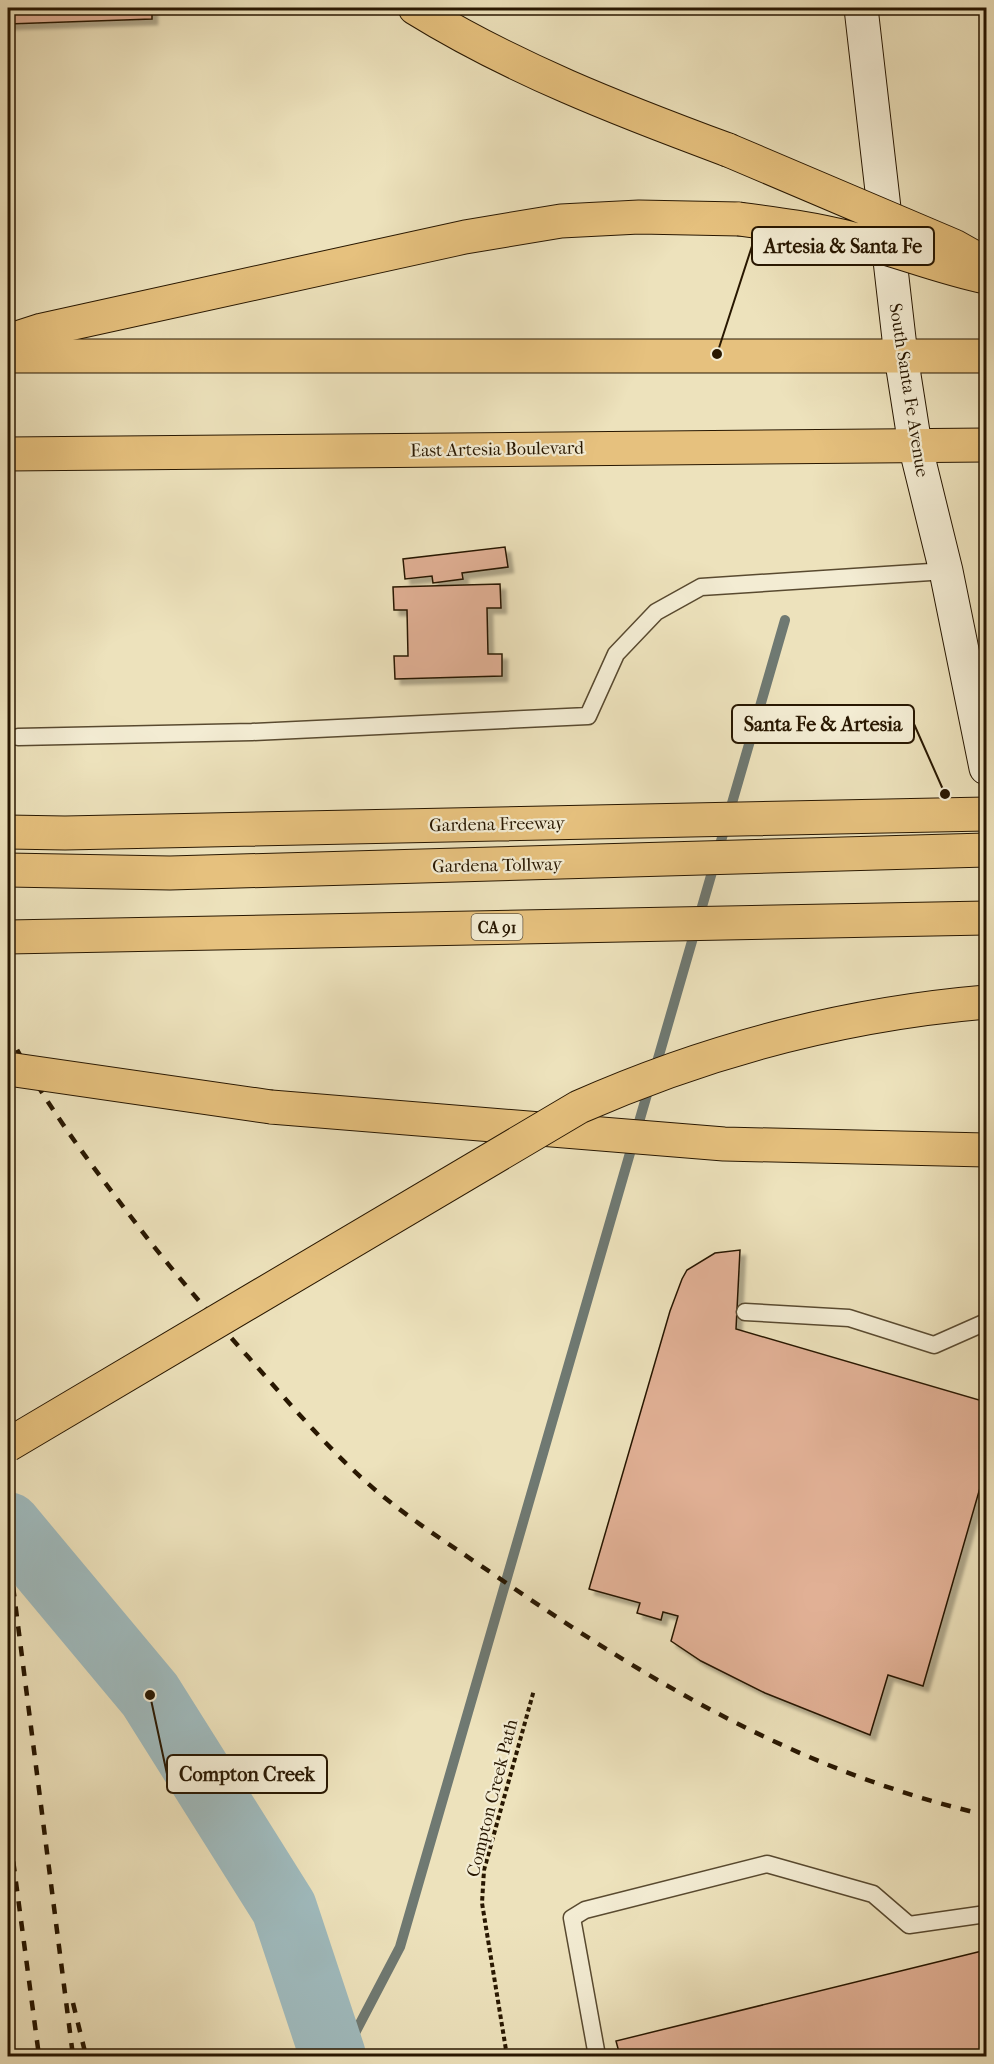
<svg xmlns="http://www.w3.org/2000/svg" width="994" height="2064" font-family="'IM FELL French Canon',serif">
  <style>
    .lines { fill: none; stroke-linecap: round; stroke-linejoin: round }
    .stream { stroke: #6f7972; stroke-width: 10 }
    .river { stroke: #9fbabd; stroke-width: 66 }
    .building { fill: #e1b095; stroke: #281701; stroke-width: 1.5; filter: url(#shadow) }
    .lane-casing { stroke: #594a30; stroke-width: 19 }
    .secondary-casing { stroke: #281701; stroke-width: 35 }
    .primary-casing { stroke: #281701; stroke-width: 35 }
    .highway-casing { stroke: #281701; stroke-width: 35 }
    .path { stroke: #281701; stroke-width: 4; stroke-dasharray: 4.5 3; stroke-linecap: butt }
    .lane { stroke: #f3ecd3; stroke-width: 16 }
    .secondary { stroke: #f3ecd3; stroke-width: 33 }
    .primary { stroke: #e6c17e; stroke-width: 33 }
    .highway { stroke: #e6c17e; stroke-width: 33 }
    .rail { stroke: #281701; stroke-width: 4.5; stroke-dasharray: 10 10; stroke-linecap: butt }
    .highway-bridge-casing { stroke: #281701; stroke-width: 35; stroke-linecap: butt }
    .highway-bridge { stroke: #e6c17e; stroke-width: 33 }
    .labels { text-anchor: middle; stroke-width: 4.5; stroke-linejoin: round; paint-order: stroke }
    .shield { fill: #f3ecd3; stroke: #655740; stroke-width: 1.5 }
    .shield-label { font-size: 16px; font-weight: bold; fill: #281701 }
    .street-label { font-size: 18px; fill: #281701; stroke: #f3ecd3 }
    .leader { fill: none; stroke: #281701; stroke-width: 2 }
    .callout-dot { fill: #281701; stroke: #f3ecd3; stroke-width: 2 }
    .callout { fill: #f3ecd3; stroke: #281701; stroke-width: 2 }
    .callout-label { font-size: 20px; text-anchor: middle; font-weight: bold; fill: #281701 }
  </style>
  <defs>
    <filter id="shadow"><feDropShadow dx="5.5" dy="5.5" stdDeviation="1.5" flood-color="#0004"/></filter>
  </defs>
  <rect width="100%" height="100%" fill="#ede2bc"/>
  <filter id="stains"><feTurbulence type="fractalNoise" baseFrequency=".00333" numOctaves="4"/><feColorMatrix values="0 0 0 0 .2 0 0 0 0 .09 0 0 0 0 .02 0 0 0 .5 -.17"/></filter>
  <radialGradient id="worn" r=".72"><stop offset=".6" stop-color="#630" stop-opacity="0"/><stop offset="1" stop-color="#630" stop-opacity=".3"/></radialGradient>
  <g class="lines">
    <path class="stream" d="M655,1069L785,620
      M343,2056L400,1947L650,1084"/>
    <path class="river" d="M8,1525L150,1695L284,1908L333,2056"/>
  </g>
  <path class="building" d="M8,8H152V19L8,24Z
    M505,547L508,567L462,573L463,579L433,583L432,576L405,579L403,559Z
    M500,584L501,608H487L488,654H502V676L395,679L394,656H408L407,610H394L393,587Z
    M740,1250L736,1329L986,1402V1467L923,1686L888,1675L870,1735L765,1693L701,1661L671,1641L678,1616L663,1612L661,1620L637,1613L640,1603L589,1589L670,1311L682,1279L687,1270L715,1253Z
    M986,1950V2056H620L616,2041Z"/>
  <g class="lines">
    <defs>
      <path id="lane" d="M18,737L252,732L588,716L616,654L656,612L701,587L946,571
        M745,1312L849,1318L934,1345L986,1322
        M597,2056L572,1918L585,1910L767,1864L873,1894L909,1925L986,1914"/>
      <path id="secondary" d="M861,8L901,356L915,445L946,571L986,768"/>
      <path id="primary" d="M8,356H986
        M8,454L986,445"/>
      <path id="highway" d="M415,8C512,68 620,110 728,150
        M8,341L42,330L465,237L561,221L639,217L739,219
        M8,832L65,833L986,814
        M8,870L170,873L986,850
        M8,937L986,918
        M271,1107L724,1144L986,1150"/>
    </defs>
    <use href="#lane" class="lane-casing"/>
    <use href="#secondary" class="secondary-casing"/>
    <use href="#primary" class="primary-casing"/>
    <use href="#highway" class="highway-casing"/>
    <path class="path" d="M507,2056L482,1903L484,1870L534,1690"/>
    <use href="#lane" class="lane"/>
    <use href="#secondary" class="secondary"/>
    <use href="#primary" class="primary"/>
    <use href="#highway" class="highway"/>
    <path class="rail" d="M8,1032C43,1103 93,1167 141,1230C178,1278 218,1323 258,1368C298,1413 338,1460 385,1498C425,1530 469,1557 512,1587C661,1689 808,1774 986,1815
      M8,1547L73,2056
      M8,1822L39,2056
      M73,2003L86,2056
      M8,2046L9,2056"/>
    <defs>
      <path id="highway-bridge" d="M728,150L954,246L986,264
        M739,219C777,224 815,229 853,239C898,250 941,268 986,277
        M8,1069L271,1107
        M8,1445L579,1107C708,1050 846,1014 986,1002"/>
    </defs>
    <use href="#highway-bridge" class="highway-bridge-casing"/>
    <use href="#highway-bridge" class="highway-bridge"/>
  </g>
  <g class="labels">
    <rect class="shield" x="471.5" y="914" width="51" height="26" rx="4.5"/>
    <g class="shield-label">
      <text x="497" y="933">CA 91</text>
    </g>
    <g class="street-label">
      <text transform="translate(909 390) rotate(81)" y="6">South Santa Fe Avenue</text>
      <text transform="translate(497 449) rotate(-1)" y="6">East Artesia Boulevard</text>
      <text transform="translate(497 824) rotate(-1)" y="6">Gardena Freeway</text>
      <text transform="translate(497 865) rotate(-1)" y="6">Gardena Tollway</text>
      <text transform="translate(492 1798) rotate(-76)" y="6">Compton Creek Path</text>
    </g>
  </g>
  <path class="leader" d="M717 354L752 246M945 794L914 724M150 1695L167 1774"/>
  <g class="callout-dot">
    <circle cx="717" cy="354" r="6"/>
    <circle cx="945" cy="794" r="6"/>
    <circle cx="150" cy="1695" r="6"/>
  </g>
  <g class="callout">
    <rect x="752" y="227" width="182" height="38" rx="6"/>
    <rect x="732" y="705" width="182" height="38" rx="6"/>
    <rect x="167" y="1755" width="160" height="38" rx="6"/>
  </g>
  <g class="callout-label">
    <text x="843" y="253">Artesia &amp; Santa Fe</text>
    <text x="823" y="731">Santa Fe &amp; Artesia</text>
    <text x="247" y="1781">Compton Creek</text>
  </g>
  <rect width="994" height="2064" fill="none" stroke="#ede2bc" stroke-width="30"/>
  <rect x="9" y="9" width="976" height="2046" fill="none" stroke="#281701" stroke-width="3"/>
  <rect x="15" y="15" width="964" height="2034" fill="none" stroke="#281701" stroke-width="1.5"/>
  <rect width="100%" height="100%" filter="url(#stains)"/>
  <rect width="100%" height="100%" fill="url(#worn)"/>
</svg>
